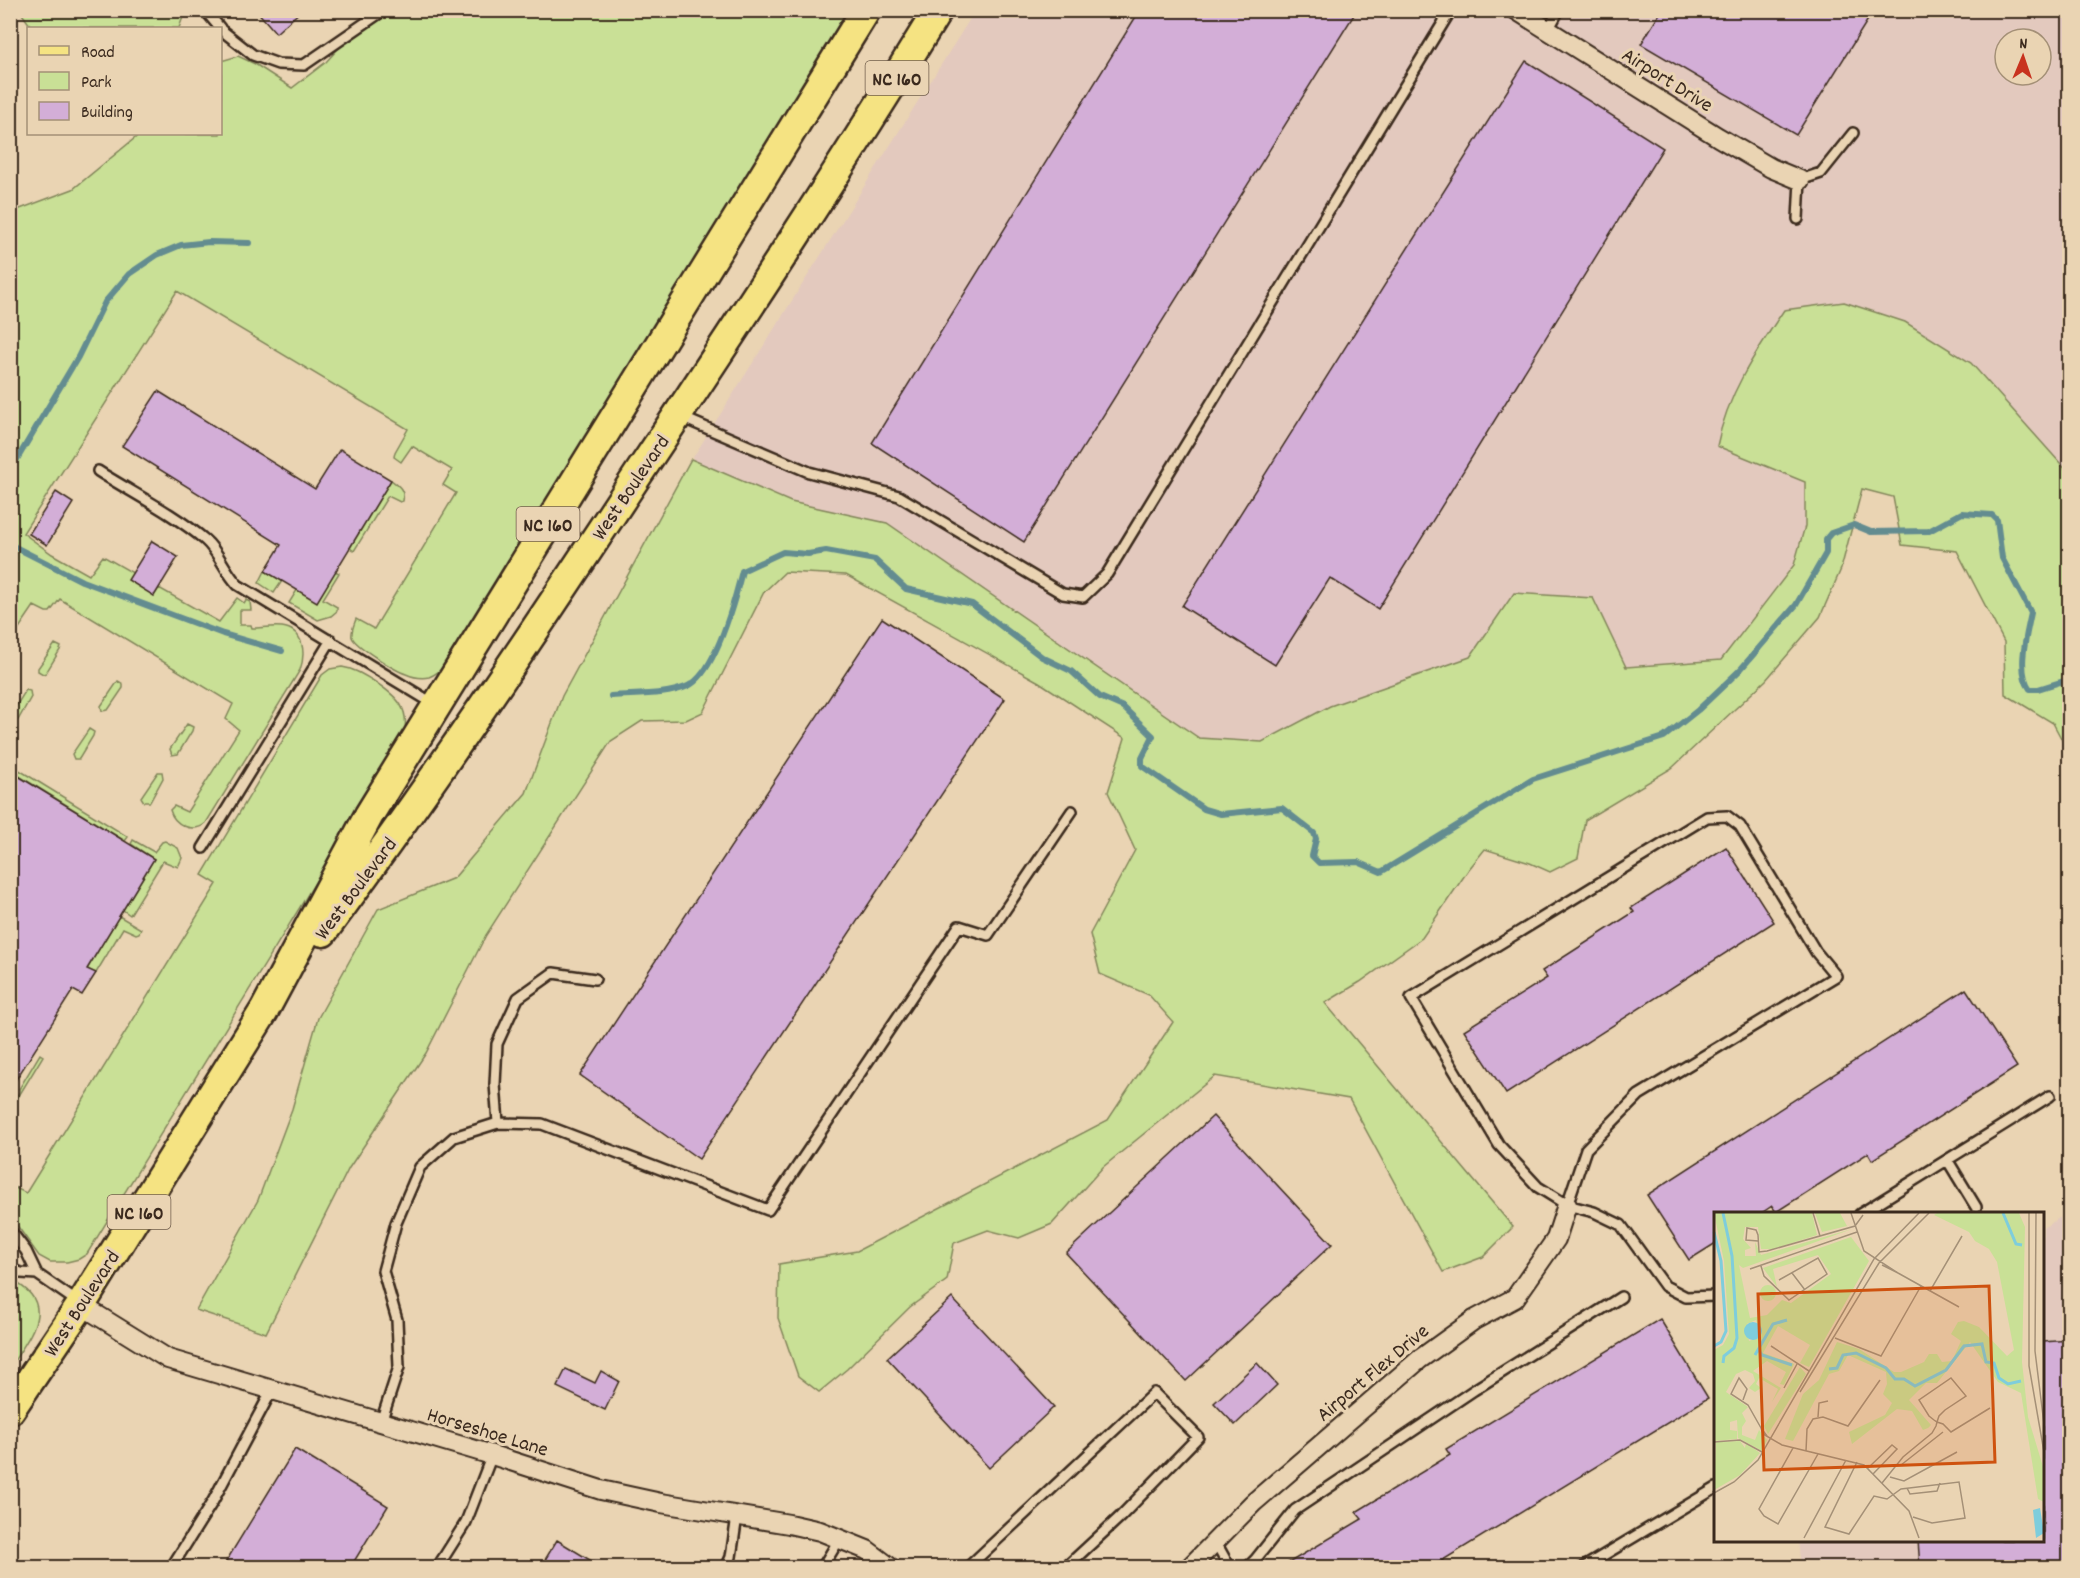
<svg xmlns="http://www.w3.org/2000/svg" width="2080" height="1578" font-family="Dekko,sans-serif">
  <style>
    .built { fill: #e3c9be; fill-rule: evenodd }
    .green { fill: #c9e096; stroke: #82855a; stroke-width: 1.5 }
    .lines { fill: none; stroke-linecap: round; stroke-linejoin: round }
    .stream { stroke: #638c90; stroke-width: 6 }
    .building { fill: #d3aed7; stroke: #3b2a1e; stroke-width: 1.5 }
    .service-casing { stroke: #3b2a1e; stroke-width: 14 }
    .minor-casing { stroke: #3b2a1e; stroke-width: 22 }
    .primary-casing { stroke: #3b2a1e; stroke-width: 33 }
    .service { stroke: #ead4b3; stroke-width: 9 }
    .minor { stroke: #ead4b3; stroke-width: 18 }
    .primary { stroke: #f5e382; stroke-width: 28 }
    .labels { text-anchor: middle; stroke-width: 6; stroke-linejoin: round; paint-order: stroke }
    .shield { fill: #ead4b3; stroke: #705d4b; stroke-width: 1.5 }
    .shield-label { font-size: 20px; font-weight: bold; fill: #3b2a1e }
    .street-label { font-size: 21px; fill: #3b2a1e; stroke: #ead4b3 }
    .inset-river { fill: none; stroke: #7ecddc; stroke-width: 3 }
    .inset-road { fill: none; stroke: #a49077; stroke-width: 1.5 }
    .view { fill: #ce520f; fill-opacity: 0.15; stroke: #ce520f; stroke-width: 3 }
    .inset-edge { fill: none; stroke: #3b2a1e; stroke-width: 3 }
  </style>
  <rect width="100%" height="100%" fill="#ead4b3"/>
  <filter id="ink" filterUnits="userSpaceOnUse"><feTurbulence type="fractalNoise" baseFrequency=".0167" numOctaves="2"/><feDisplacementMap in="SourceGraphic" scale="12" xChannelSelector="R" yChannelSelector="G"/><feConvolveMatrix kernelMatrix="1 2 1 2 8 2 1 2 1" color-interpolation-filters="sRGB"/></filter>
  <g filter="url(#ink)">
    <path class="built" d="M975,11H2069V473L1971,363L1805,481V527L1794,565L1721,660L1626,667L1593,598L1514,593L1470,657L1330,706L1262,742L1199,738L887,523L791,502L692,459ZM2005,39H2041V75H2005Z
      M2069,1212V1567H1801L1798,1541L2042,1540L2043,1228Z"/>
    <path class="green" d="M180,11L183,17L179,28H32L20,11Z
      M385,11H853L451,660C445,666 438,674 429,677C421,679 413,677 406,674C396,671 355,646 352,637C351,631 354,625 356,619L374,629L456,493L443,485L452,470L412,446L401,462L394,457L395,452L408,429L177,291L23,533L52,554L89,575L103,556L133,573L154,596L159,588L219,622L237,598L244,603L246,600L250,602L251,610H240V625H251L252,628C261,628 272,626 282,627C304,630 306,653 300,670L206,823C193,834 174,825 170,810L174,806L187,812L239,730L226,719L233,704L60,599L50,612H46L34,606L11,640L10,209H20L73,189L140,134H220L221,61L238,56L255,64L292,88L326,62L358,27Z
      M1844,302L1905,322L1971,363L2069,473V753L2053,723L2005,694L2004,642L1957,551L1902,545L1893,497L1862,489L1841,569L1820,617L1766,680L1672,768L1585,820L1578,858L1550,872L1530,863L1485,849L1469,869L1422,938L1360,982L1325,1003L1513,1227L1483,1257L1443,1272L1349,1099L1215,1076L1103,1167L1052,1224L1019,1238L988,1230L954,1243L947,1280L910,1307L847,1369L819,1392L798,1376L778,1318L779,1264L857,1251L1108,1120L1173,1022L1149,995L1100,974L1090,934L1135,850L1108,792L1125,738L1039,682L846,575L785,572L764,592L703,712L686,720L642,721L611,741L486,935L426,1053L349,1168L266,1333L196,1310L258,1200L292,1109L318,1018L378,909L454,878L526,793L562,696L691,459L791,502L887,523L1199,738L1262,742L1330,706L1470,657L1514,593L1593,598L1626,667L1721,660L1794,565L1805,526V482L1717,446C1727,395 1755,353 1784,310Z
      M391,480C399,486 405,490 403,501L400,502L388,496L354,551L350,548Z
      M265,571L282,581L274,593L259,583Z
      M335,571L339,573L323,599L337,607V611L331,616L318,620L289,603L297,590Z
      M55,644L61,647L60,650L46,673L43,674L38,671V668Z
      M342,667C354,669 362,674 372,680C397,696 413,709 402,741L87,1254L79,1259L67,1262H50L39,1256L11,1217V1186L26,1193L217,884L202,875L322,675L330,669Z
      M118,681L123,684V688L108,710L102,711L101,706Z
      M26,690L30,691L31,697L18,720L12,721L11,714Z
      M187,724L193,727L192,731L178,754L172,755L170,749Z
      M89,729L94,732L93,736L79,759H74L72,754Z
      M11,765L128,837L125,841L11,771Z
      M158,772H162L163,778L150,802H144L141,797Z
      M133,840L154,852L162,842L165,841L178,848L182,858L178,867L163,861L130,915L123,910L154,859L131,844Z
      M119,916L141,929L139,933L136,934L123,928L96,973L87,969Z
      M40,1054L43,1056L11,1109V1103L12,1104L20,1091L19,1089Z
      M11,1280C59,1303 30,1335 11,1366Z"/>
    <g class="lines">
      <path class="stream" d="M10,471L78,357L105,302L129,274L157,255L181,245L209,242L249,243
        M10,542L15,547L82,581L223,634L282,651
        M611,696C635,694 666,696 688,686C716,673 735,599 742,571L783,552L808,554L826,551L875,560L906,589L972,604L1042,657L1071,671L1100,697L1123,707L1153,736L1142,758V766L1204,809L1221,814L1282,808L1314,833L1316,839L1312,856L1319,863L1358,862L1381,872L1533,779L1664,737L1698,710L1740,670L1796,605L1826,553V539L1831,533L1854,525L1871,532L1929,531L1962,513L1992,515L1997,520L2002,558L2031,613C2027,633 2016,671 2030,689H2038L2070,679"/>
    </g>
    <path class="building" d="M256,10H302L276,33Z
      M1140,10H1357L1024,542L872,443Z
      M1662,10H1874L1796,135L1641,44Z
      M1526,61L1663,148L1378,609L1330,578L1275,665L1182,606Z
      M158,391L315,489L340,449L391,480L317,602L265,571L281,545L122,446Z
      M56,492L73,503L47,545L29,534Z
      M152,541L178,557L154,596L128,580Z
      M882,618L1005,699L699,1159L580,1075Z
      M10,771L154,859L87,969L96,973L82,995L73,990L10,1089Z
      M1726,847L1774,922L1506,1094L1464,1030L1547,978L1542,971L1634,912L1631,908Z
      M1966,989L2017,1067L1872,1160L1868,1153L1776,1212L1772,1206L1760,1214H1716V1243L1689,1260L1647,1195Z
      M1213,1116L1332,1244L1186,1381L1066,1253Z
      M952,1298L1054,1407L989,1468L887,1358Z
      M1660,1319L1708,1398L1430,1568H1280L1362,1519L1356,1512L1450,1455L1446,1449Z
      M2070,1340V1568H1920L1918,1540H2043V1342Z
      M1257,1363L1277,1385L1235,1425L1214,1403Z
      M566,1369L595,1383L601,1371L619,1381L605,1410L557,1387Z
      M295,1449L388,1506L350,1568H222Z
      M557,1540L603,1568H540Z"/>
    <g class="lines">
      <defs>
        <path id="service" d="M205,10L220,28
          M220,29L253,55L278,64L304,65L384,10
          M1548,30L1559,10
          M1798,219L1800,180L1821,173L1853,133
          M681,417L809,472L899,496L1063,594L1083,597L1107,574L1451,10
          M98,471C131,492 176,515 205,540C219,552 225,572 238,585L434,704
          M203,848L331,640
          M498,1123L495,1084L497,1044L518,998L553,973L595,979
          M1948,1161L1976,1207
          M1567,1205L1586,1149L1639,1095L1836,976L1816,952L1740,826L1727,816L1707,817L1411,998L1499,1145L1538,1187L1567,1205L1594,1212L1621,1225L1665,1286L1686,1297L1716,1296
          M1860,1214L2050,1096
          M10,1230L26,1251L37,1274
          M10,1269L21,1273L37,1274L79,1303
          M381,1422L399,1367L397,1320L383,1271L396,1223L420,1167L454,1137L498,1123L542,1124L768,1210L959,926L988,935L1072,811
          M1215,1541L1230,1568
          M171,1568L213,1501L272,1390
          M437,1568L466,1522L492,1455
          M726,1568L731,1557L737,1516
          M822,1568L840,1538
          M967,1568L1154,1393L1198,1437L1120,1517L1065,1568
          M1247,1568L1255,1560L1295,1510L1474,1390L1621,1297
          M1582,1568L1716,1488"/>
        <path id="minor" d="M1516,10L1718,137L1771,168L1800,180
          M81,1305L168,1359L492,1455L601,1490L661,1503L789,1524L820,1531L867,1550L891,1568
          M1189,1568L1253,1503L1420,1359L1474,1320L1515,1298L1556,1239L1567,1205"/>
        <path id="primary" d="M323,932C434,782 537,628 639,473C741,320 842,167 938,10
          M10,1410L81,1305L264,1011L369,815L866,10"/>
      </defs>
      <use href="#service" class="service-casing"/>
      <use href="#minor" class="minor-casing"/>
      <use href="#primary" class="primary-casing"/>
      <use href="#service" class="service"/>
      <use href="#minor" class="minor"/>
      <use href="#primary" class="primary"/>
    </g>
  </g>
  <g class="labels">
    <g class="shield">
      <rect x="865.5" y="61" width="63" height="34" rx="4.5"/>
      <rect x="516.5" y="507" width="63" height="34" rx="4.5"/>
      <rect x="107.5" y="1195" width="63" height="34" rx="4.5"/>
    </g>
    <g class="shield-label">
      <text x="897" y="85">NC 160</text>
      <text x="548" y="531">NC 160</text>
      <text x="139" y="1219">NC 160</text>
    </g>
    <g class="street-label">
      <text transform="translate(1668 79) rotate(32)" y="7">Airport Drive</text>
      <text transform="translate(630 487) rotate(-56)" y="7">West Boulevard</text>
      <text transform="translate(355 888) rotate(-53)" y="7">West Boulevard</text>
      <text transform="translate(81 1303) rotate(-57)" y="7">West Boulevard</text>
      <text transform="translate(1372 1372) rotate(-40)" y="7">Airport Flex Drive</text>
      <text transform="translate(488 1431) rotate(17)" y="7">Horseshoe Lane</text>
    </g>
  </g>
  <g transform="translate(1714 1212)">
    <rect width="330" height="330" fill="#ead4b3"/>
    <path d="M0,1H98L103,23L59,37H47L44,15H31L29,27L37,36L31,38V44H42L41,30L47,43L138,17L29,56L25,53L36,106L53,103L68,88L77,91L117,62L104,43L59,57L63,75L49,56L137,25L155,49L95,155L86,151L96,133L64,114L49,141L80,152L70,173L66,172L72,160L53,149L39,159L67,176L58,190L64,177L45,166L42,172L47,176L41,180L35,176L41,169L39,162L31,158L22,162L12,180L34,195L28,201L32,209L28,215V223L41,228L45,218L53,228L48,239L24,226L23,208L16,210V218L23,219V227L0,229V138L9,133L15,122L10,49ZM42,108L46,125L35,129L33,112ZM101,1H126L133,14L108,20ZM223,1H305L311,15L308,150L314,205L330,258V290L324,287L307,181L284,170L256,130L223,171H212L195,188L217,213L214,216L209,218L198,199L183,197L138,232L135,220L171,203L178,191L169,182L173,172L172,160L134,143L125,159L115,162L79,229L71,227L89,182L105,168L123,130L145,137L180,160H187L210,150L215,142H223L228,150L238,149L247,129L237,122L244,110L250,109L265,115L293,144L300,138L283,50L275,37L261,29L255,20L220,3ZM46 81a8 8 0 1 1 16 0a8 8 0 1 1-16 0ZM86,155L92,162L54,222L50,214ZM26,229L31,236L32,231L46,241L26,263L0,278L2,230Z" fill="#c9e096" fill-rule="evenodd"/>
    <path d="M30 119a9 9 0 1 1 18 0a9 9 0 1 1-18 0ZM326,296L330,321L322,326L319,298Z" fill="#7ecddc"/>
    <path class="inset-river" d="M9,1L18,44L23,126L20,136L10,144L9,151M289,1L302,32L308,33M0,20L7,49L12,119L7,130L0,134M45,138L48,143L78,153M41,143L59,112L73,108M115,157L123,156L129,143L142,141L172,156L181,167H190L201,174L232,158L250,134L268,132L272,150L280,151L285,166L294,172L307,169"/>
    <path class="inset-road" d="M99,1L106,24M137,1L150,39L184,61L168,53M315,1V154L330,240M322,1L321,139L330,212M44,29L32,28L33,16L42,18L44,23L45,40L53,39L141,14L149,3M47,54L50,64L75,88L113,62L104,46L65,68M36,57L143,20M78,61L91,78M184,61L245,95M216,79L248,24M121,126L167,144L207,74M57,134L95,159M70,176L83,152M86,180L165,51L215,1M29,188L33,177L25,166L17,182L34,193L47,216M104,205L105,191L114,189M53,224L47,216L49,222L68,233L150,253L195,299L205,326M0,230L26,228L48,240M79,236L45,297L50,304L64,312L104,242M92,239L93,217L99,207L109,205L134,214L166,168M143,250L111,315L135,322L160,284L173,287L187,277L245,270L251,306L218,311L199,305M187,253L229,220M153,257L178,233L183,237L159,262M176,265L190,269L243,240M168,271L189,245L218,221L222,214L223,210L225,204L231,198L252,184L237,166L205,188L215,204L220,208L223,210L229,212L237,220L276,196M193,276L196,282L223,279L226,271M0,281L20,270L44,248L160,47L205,1M90,326L132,248"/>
    <path class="view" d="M275,74L281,250L50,258L44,82Z"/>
    <rect width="330" height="330" class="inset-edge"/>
  </g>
  <rect width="2080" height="1578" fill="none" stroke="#ead4b3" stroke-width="36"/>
  <rect x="18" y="18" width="2044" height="1542" fill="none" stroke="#3b2a1e" stroke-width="2" filter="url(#ink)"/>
  <rect x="27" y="27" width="195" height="108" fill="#ead4b3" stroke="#a49077" stroke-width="1.5"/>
  <rect x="39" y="46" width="30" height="9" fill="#f5e382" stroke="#a49077" stroke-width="1.5"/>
  <text x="81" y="57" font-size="18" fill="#3b2a1e">Road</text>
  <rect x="39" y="72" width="30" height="18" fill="#c9e096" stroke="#a49077" stroke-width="1.5"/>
  <text x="81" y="87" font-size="18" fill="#3b2a1e">Park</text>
  <rect x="39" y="102" width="30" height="18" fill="#d3aed7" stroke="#a49077" stroke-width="1.5"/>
  <text x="81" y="117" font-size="18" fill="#3b2a1e">Building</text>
  <g transform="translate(2023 57) rotate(2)"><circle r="28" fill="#ead4b3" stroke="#a49077" stroke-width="1.5"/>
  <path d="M0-4.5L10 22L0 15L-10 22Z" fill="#c8321e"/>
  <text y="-9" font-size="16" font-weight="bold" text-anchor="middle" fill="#3b2a1e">N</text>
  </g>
</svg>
